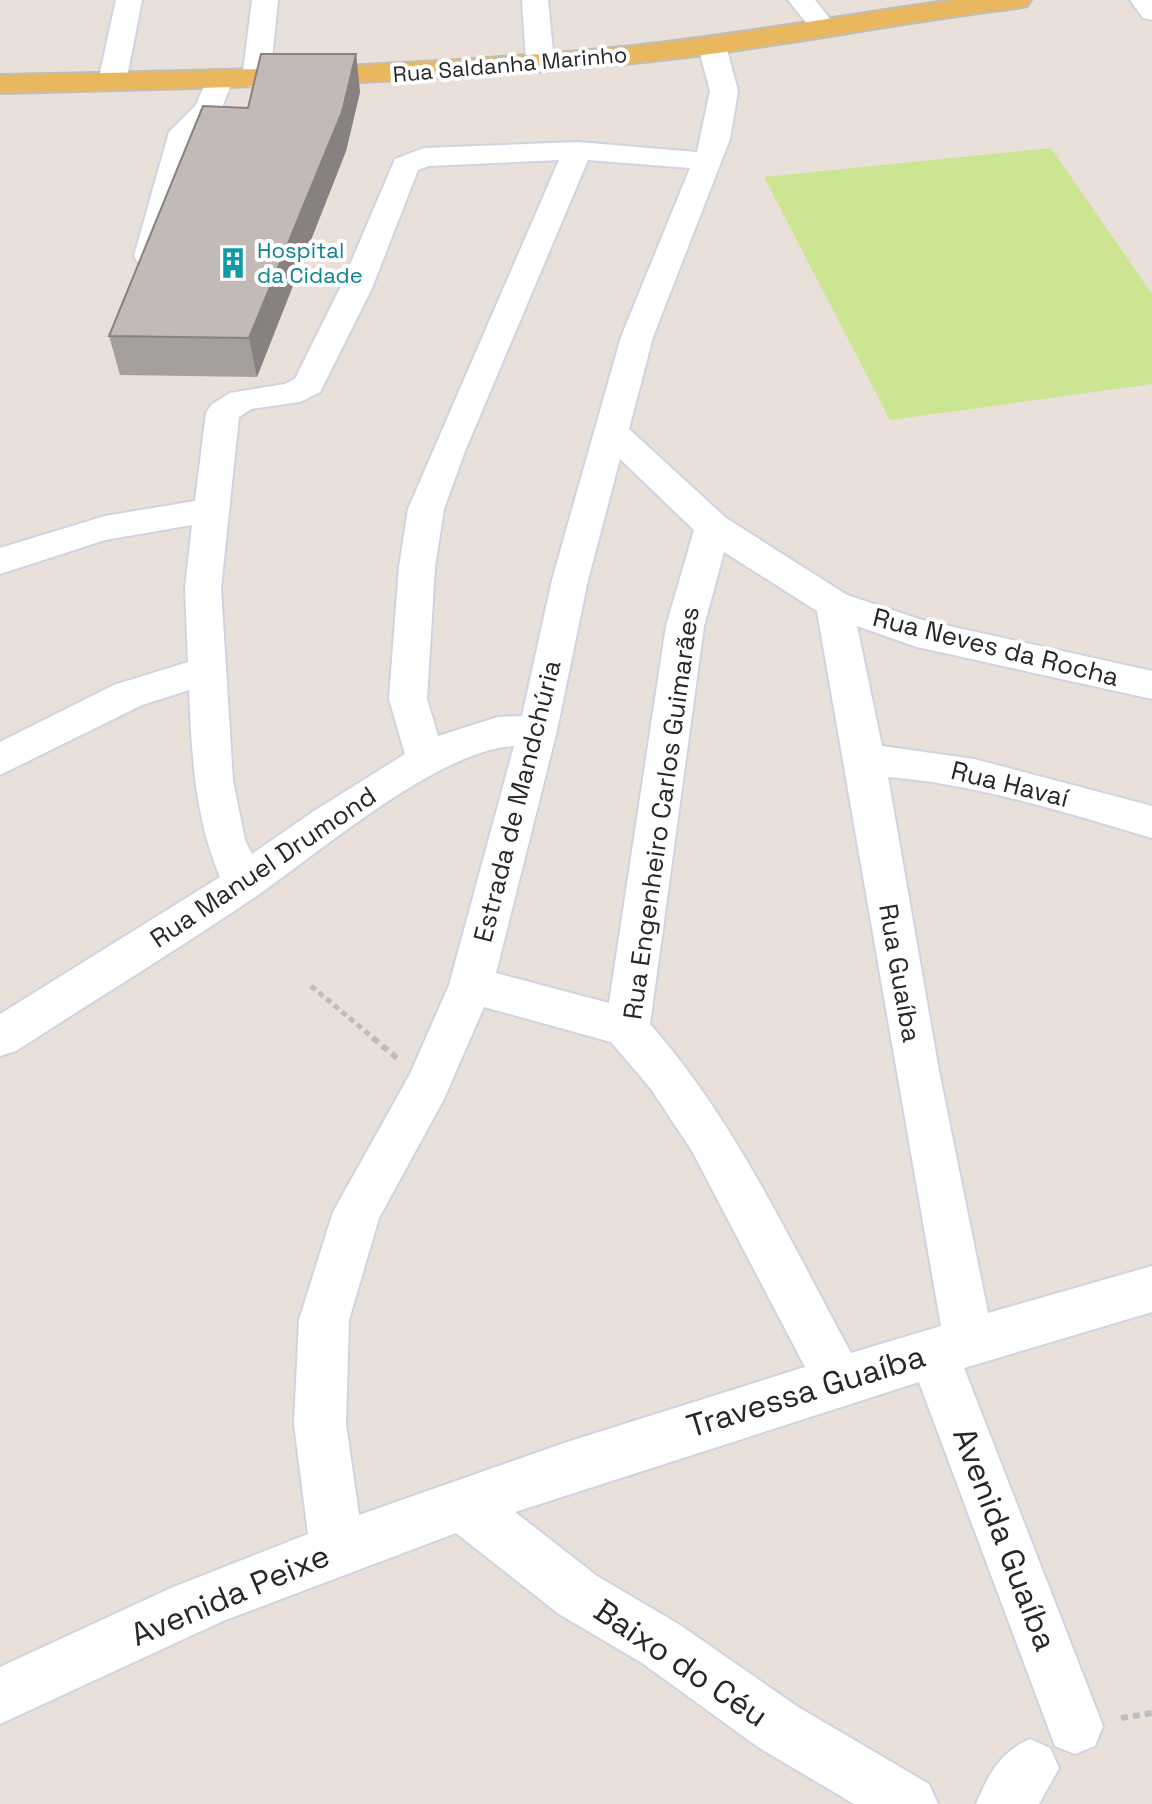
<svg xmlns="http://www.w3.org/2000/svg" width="1152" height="1804" font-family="'Space Grotesk',sans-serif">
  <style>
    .pitch { fill: #cce593 }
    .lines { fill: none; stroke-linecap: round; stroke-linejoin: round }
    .minor-casing { stroke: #ced4e0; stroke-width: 4 }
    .major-casing { stroke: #bebebe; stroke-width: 4 }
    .path-far1 { stroke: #bebebe; stroke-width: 5; stroke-dasharray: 6 4; stroke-linecap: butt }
    .path { stroke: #bebebe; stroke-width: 6; stroke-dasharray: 7 5; stroke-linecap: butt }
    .minor { fill: #fff; fill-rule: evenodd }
    .major { fill: #e9b85e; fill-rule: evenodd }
    .wall { fill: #a6a09d }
    .shaded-wall { fill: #87827f }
    .building { fill: #c1bab6; stroke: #87827f; stroke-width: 2 }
    .labels { text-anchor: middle; stroke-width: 8; stroke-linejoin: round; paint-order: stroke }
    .far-street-label { font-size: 22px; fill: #272727; stroke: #fff }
    .far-culture-label { font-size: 22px; fill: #0d838f; stroke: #fff; text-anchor: start }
    .street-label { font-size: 26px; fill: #272727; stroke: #fff }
    .near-street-label { font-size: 32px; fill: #272727; stroke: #fff }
  </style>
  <rect width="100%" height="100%" fill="#e9e0d9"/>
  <path class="pitch" d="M1051,148L1152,294V384L890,420L764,177Z"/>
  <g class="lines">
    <defs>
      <path id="minor" d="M116,0H142L126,82L122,88L112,90L102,88L98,82Z
        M252,0H278L270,80L266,86L256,88L246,86L242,80Z
        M522,0H548L554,62L550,68H530L526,62Z
        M788,0H815L838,29L834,35H816Z
        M1130,0H1152V20L1143,18Z
        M712,38L722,40L726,46L738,91L730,139L653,337L629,429L726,518L847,595L922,620L1152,671V699L917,647L857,626L882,746L974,759L1152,806V838C1066,813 978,784 888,777L939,1071L988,1313L1152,1266V1312L964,1368L1103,1726L1095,1746L1075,1754L1055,1746L919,1382L515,1512L597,1576L680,1625L798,1707L929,1784L938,1804H854L758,1747L642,1663L559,1614L456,1533L223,1621L0,1724V1667L171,1588L308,1534L294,1424L299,1320L333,1212L410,1074L449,985L514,746C439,750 321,851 258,895C179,949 96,999 16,1051L0,1056V1014L220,877C194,815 192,755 189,690L142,705L0,775V742L114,685L188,662L185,588L192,525L105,540L0,574V548L105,516L195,501L206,413L211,405L230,393L285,384L295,379L340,288L395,159L424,148L578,142L697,152L710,91L698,46L702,40ZM559,160L408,509L399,567L389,699L405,754L314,811L252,854L245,840L233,781L221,588L239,417L251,409L300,402L320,392L372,288L418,170L429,166ZM588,160L690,168L621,337L552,580L522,716L498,717L438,736L427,699L435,567L444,509L465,451ZM620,459L694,530L666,626L609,1003L496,973L557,730L588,580ZM724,552L817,611L941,1326L851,1353C790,1241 735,1120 650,1024L704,626ZM484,1007L611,1042L651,1089L692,1151L805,1367L564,1443L359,1515L346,1424L349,1320L379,1218L444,1099Z
        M219,72L229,74L233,80L221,110L196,135L164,256L160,263L149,265L138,263L134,256L169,132L196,105L209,74Z
        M1030,1739L1050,1748L1059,1768L1039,1804H976C988,1775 1000,1752 1030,1739Z"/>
      <path id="major" d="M953,0H1031L1027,6L1017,8C885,24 755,52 622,64C415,84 208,88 0,93V75C208,71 416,67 623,47C734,36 843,15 953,0Z"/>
    </defs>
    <use href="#minor" class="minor-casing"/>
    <use href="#major" class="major-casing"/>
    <path class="path-far1" d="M311,986L376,1040"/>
    <path class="path" d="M373,1038L397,1058
      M1121,1718L1152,1713"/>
    <use href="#minor" class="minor"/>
    <use href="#major" class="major"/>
  </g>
  <path class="wall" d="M356,54L360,92L346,151L257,377L120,375L109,336L248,108Z"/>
  <path class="shaded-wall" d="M356,54L360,92L346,151L257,377L249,338Z"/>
  <path class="building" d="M261,54H356L342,112L249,338L109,336L203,106L248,108Z"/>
  <defs>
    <symbol id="building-bare" viewBox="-9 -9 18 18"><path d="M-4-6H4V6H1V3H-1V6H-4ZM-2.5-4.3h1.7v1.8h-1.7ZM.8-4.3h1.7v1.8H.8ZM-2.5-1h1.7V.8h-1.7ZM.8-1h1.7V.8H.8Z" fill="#0f9aa8" stroke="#fff" stroke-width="2.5" paint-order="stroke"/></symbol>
  </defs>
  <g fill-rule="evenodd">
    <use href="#building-bare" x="211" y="241" width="44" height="44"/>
  </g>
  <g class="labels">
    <g class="far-street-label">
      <text transform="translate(510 64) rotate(-5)" y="8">Rua Saldanha Marinho</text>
    </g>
    <g class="far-culture-label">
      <text x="257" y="258">Hospital<tspan x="257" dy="25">da Cidade</tspan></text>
    </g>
    <g class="street-label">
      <text transform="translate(996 647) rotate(14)" y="9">Rua Neves da Rocha</text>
      <text transform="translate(1010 784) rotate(14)" y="9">Rua Havaí</text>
      <text transform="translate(517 801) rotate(-76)" y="9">Estrada de Mandchúria</text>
      <text transform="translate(661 813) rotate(-82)" y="9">Rua Engenheiro Carlos Guimarães</text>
      <text transform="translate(263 867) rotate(-34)" y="9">Rua Manuel Drumond</text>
      <text transform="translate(900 973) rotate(80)" y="9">Rua Guaíba</text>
    </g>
    <g class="near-street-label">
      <text transform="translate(806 1391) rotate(-17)" y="11">Travessa Guaíba</text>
      <text transform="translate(1005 1539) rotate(69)" y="11">Avenida Guaíba</text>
      <text transform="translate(230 1595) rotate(-23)" y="11">Avenida Peixe</text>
      <text transform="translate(681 1663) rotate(34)" y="11">Baixo do Céu</text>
    </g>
  </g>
</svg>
